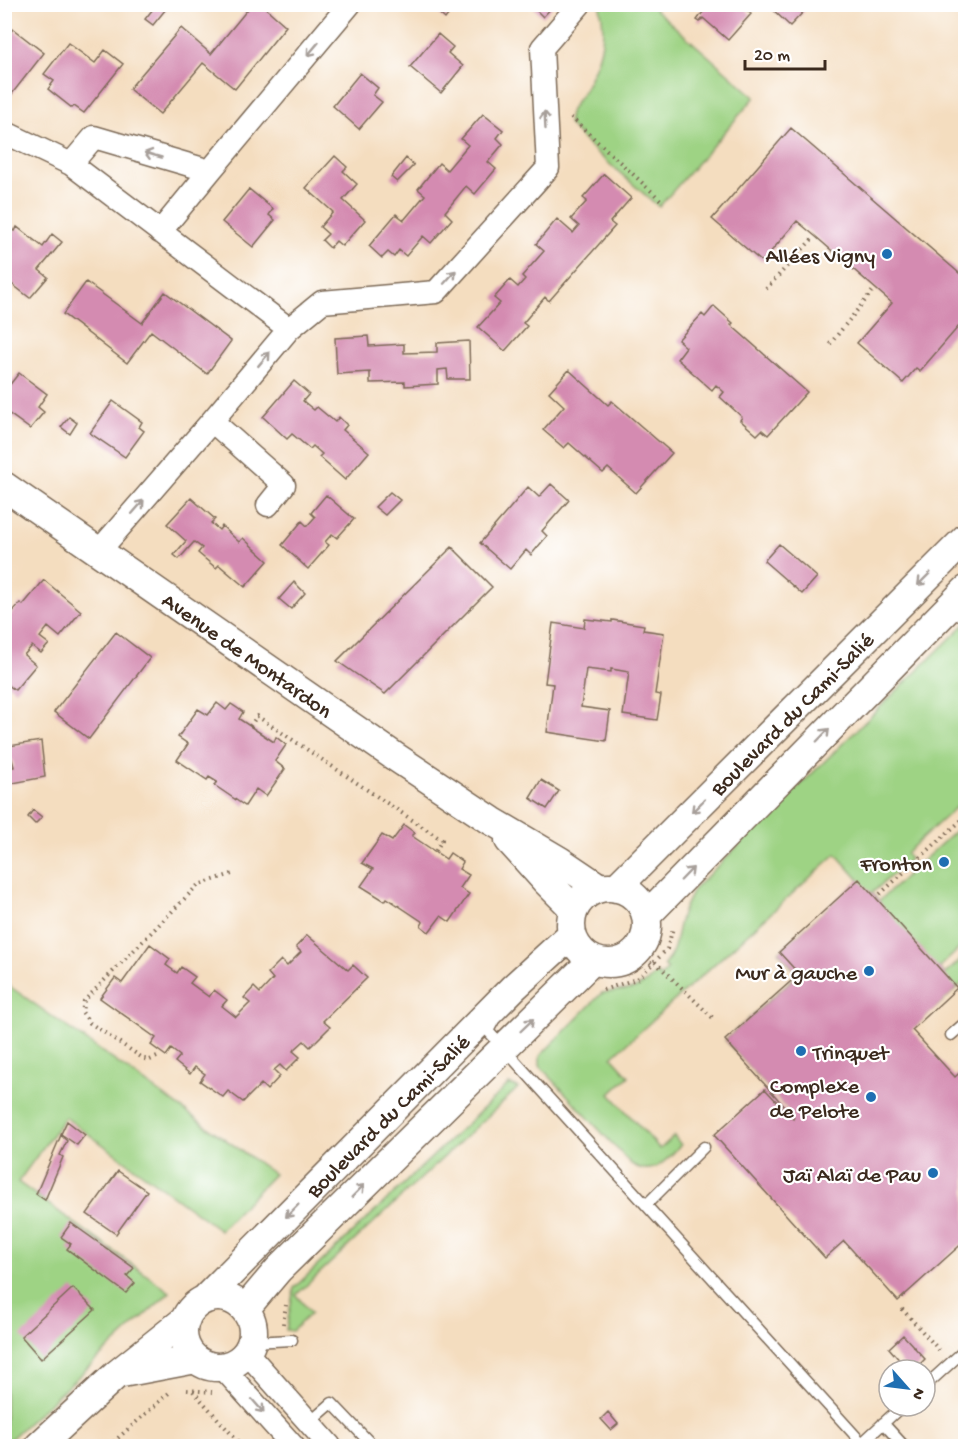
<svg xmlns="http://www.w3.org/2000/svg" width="970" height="1451" font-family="'Gochi Hand',sans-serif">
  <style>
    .green { fill: #9ed384; stroke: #6c7e51; stroke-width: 1.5 }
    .building { fill: #d48bb1 }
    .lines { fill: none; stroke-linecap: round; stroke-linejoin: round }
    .service-casing { stroke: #7c6956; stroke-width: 13 }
    .minor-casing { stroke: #7c6956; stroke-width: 25 }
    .tertiary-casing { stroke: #7c6956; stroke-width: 31 }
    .path { stroke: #7c6956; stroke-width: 4; stroke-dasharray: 1.5 4.5; stroke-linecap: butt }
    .service { stroke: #fff; stroke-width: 10 }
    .minor { stroke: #fff; stroke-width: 22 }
    .tertiary { stroke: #fff; stroke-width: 28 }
    .oneway { stroke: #a79f9a }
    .poi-dot { fill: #1f6fb2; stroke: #fff; stroke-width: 2 }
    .labels { text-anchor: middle; stroke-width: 4.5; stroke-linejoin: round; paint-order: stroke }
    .poi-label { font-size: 22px; fill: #3b2a1e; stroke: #fff; text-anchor: end }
    .street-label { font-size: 22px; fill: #3b2a1e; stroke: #fff }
  </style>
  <rect width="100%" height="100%" fill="#fff"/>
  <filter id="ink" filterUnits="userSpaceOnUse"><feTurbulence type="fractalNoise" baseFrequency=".0167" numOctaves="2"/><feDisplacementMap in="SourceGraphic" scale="12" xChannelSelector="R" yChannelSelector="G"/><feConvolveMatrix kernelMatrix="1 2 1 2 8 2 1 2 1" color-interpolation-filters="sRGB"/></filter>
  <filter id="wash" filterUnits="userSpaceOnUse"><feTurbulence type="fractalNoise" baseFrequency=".008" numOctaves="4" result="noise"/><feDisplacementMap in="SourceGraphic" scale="24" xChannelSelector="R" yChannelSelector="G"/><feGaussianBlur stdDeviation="1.35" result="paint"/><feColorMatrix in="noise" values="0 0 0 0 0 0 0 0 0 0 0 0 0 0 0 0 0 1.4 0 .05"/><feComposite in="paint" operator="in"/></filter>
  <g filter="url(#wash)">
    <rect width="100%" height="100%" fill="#f4ddbf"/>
    <path class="green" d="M603,4L650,5L755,97L659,207L589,146L568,124C569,120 569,114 571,110C574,103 580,97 584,90C599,62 608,39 600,7Z
      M965,624V799L906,853L910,859L872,893L879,901L965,822V943L939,968L945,974L965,956V981L804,1127L725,1040L798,974L779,952L859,880L836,854L612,1057L629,1076L610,1094L660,1149L674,1136L681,1145C664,1161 655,1178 631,1164L540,1066V1056L602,993L634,989L647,982L657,973L660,977L668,969L664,965C677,950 675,938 680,921C682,910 689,900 693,890Z
      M5,983L274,1174L220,1230L65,1117L18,1182L170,1292L5,1444Z
      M509,1084L518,1088L296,1295L311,1313L292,1331L286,1330L294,1288Z"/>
    <g id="blocks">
      <path class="building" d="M148,4H170L153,25L145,19L153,9Z
        M252,4H261L286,26L235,89L203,63L160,114L129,89L181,28L211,54Z
        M429,4H457L445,19Z
        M537,4H551L553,6L543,17L534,8Z
        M695,4H740L751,14L728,40L703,18L700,22L697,20L703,12Z
        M767,4H805L808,7L790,26Z
        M13,29L44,53L11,95L4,90V39Z
        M438,34L453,47L448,53L463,66L441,93L410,67Z
        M68,43L95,63L105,50L123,64L84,113L74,106L72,108L48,89L54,81L44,74Z
        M360,73L378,88L373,95L382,102L359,129L333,106Z
        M483,114L503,130L497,138L503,144L488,162L496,169L475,194L466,186L445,212L452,219L431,243L423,236L406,256L399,250L394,257L388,252L382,258L369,246L396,214L404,220L425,195L418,189L439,163L447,170L468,145L461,139Z
        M791,128L966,279V318L920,371L916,368L903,383L857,343L892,303L815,236L797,221L762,262L712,219Z
        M335,156L347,167L343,171L357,184L343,200L365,220L342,246L336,241L330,248L322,240L328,234L320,227L333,212L306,188Z
        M406,158L414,165L397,182L391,177Z
        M604,174L631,198L610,222L615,226L549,301L545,297L523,323L527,326L505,351L478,327L500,303L494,298L510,280L518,287L525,279L522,276L544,251L536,244L557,219L573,233L579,226L571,219L587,201L583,198Z
        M249,189L273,209L269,215L275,220L253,247L222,222Z
        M4,223L15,231L17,227L43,247L52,234L62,242L39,270L48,277L30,298L4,278V274L8,270L4,267Z
        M86,282L142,323L165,292L231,341L207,374L151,331L127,363L63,314Z
        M714,306L733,323L731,325L807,392L768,435L762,430L757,435L740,420L742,417L720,397L724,392L716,385L712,390L677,359L686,347L678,340L702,314L705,317Z
        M368,336L369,346L404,344V353L437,352V343L469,341L470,379H448L447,369L438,370V384L405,386V382L370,383V372L337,374L335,338Z
        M569,370L608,405L612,401L672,453L636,493L608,468L603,473L569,443L564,448L543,430L564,406L549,392Z
        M19,373L47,394L38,407L44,412L30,429L4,410V392Z
        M294,381L309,394L303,401L314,410L317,407L335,422L339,417L347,425L343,430L369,452L345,480L319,457L322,454L313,446L310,449L292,434L287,439L263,417Z
        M113,401L142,422L139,427L144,431L125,457L90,433Z
        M69,417L77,423L70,434L61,427Z
        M551,484L569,500L542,531L547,536L531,555L526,550L510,569L480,543L528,487L539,497Z
        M390,492L400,500L385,515L375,507Z
        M326,495L354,519L337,538L332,534L325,542L329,545L308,569L282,545L302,521L307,526L315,517L311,513Z
        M191,498L215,519L211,523L219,530L222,526L239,542L243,538L268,561L245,587L219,565L216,568L198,553L202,548L194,542L179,559L174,555L186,541L167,524Z
        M779,544L817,577L802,594L764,561Z
        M452,547L492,587L385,694L337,661Z
        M44,580L81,611L60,637L48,627L40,637L49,644L41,653L32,646L24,655L36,665L15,690L4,682V622L20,603L23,605Z
        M294,582L305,593L291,609L279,599Z
        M585,619L612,622V620L644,625L643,630L664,633L655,694L661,695L657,720L623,715L629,672L611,669V672L586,669L581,707L610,711L606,741L547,732L553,684L545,683L553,623L584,628Z
        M116,632L150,658L89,739L54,712Z
        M217,703L226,710L231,704L243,712L239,719L274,742L276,737L286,745L275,761L285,769L266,796L256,789L245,806L214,785L217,782L209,777L207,780L177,760L188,744L178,737L198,709L208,715Z
        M4,728H6L9,746L41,741L45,777L8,784L5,769L14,767L12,759L4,760Z
        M541,780L559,791L547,809L530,798Z
        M33,810L42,817L35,824L28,817Z
        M404,825L415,833L412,836L446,859L450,853L463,862L459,869L469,875L460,888L469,894L450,922L441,916L429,932L421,926L423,922L387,898L385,901L361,886L373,869L362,863L382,835L392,841Z
        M859,879L957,988L912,1030L955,1077L966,1067V1240L898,1301L844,1241L825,1258L714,1135L765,1089L793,1119L794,1117L725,1040L799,974L779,952Z
        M307,935L348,970L353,965L367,978L323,1021L330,1027L310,1047L304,1041L293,1051L300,1057L286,1071L280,1065L274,1070L280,1076L267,1090L261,1084L243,1102L228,1091L223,1097L200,1081L205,1074L195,1067L190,1074L175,1062L180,1056L171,1049L166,1056L151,1045L156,1038L100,998L115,978L122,983L150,944L170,959L166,965L177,973L181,967L195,977L190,983L209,997L214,990L227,1000L222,1006L236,1017L250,1003L244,998L254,987L260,993L273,979L268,973L281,960L287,966L301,952L296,947Z
        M67,1121L85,1135L77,1145L61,1134Z
        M61,1135L67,1141L60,1155L63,1157L45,1200L36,1194Z
        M118,1171L147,1191L116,1234L87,1214Z
        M71,1223L134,1268L127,1276L135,1283L126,1293L67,1249L71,1244L61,1237Z
        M73,1288L95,1310L41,1359L21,1336Z
        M903,1335L925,1359L914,1370H908L889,1348Z
        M608,1412L618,1424L611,1430L601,1419Z"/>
    </g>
  </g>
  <g filter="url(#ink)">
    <use href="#blocks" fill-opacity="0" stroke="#7c6956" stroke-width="1.5"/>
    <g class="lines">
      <defs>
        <path id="service" d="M493,1022L488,1031L862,1443L902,1406
          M951,1035L966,1022
          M646,1205L704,1147
          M252,1342L292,1340
          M925,1386L966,1349
          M309,1423L332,1403L373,1446
          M883,1423L904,1446"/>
        <path id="minor" d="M4,132L71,164L289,329
          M71,164L94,137L210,171
          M160,232L210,171L350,4
          M212,421L284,485L268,505
          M99,551L212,421L289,329L322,302L436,292L548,168L542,48L580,4
          M247,1353L330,1446
          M222,1367L293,1446"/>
        <path id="tertiary" d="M4,486L394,756L492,821L560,861L600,888
          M509,840L546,881L574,909
          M571 925a38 38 0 1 1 76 0a38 38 0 1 1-76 0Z
          M616,888L966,538
          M646,916L966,590
          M183 1332a35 35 0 1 1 70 0a35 35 0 1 1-70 0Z
          M204,1300L513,988L572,934
          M245,1309L278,1270L593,960
          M122,1373L196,1359
          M39,1446L117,1374L186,1319"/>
      </defs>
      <use href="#service" class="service-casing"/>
      <use href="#minor" class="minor-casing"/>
      <use href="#tertiary" class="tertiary-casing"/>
      <path class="path" d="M571,117L663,202
        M766,289L815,236
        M830,344L875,288
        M250,726L257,716L442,840L435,852
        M880,894L966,816
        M637,950L652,964
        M655,962L715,1020
        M603,990L639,978L667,949L673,928
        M157,1057L150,1060L144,1059L90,1023L82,1012L84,1001L198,885L235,873
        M902,1309L940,1351
        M283,1324L286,1305
        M187,1390L212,1392
        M193,1391L242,1446
        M109,1446L169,1393"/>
      <use href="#service" class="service"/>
      <use href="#minor" class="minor"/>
      <use href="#tertiary" class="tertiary"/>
    </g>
    <defs><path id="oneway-shaft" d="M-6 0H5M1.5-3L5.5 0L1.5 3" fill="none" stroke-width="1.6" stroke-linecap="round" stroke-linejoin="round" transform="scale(1.5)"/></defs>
    <g class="oneway">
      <use href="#oneway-shaft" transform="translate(313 49) rotate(130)"/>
      <use href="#oneway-shaft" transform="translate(545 120) rotate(-93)"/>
      <use href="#oneway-shaft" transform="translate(153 155) rotate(-164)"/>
      <use href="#oneway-shaft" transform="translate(450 277) rotate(-48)"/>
      <use href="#oneway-shaft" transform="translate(264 359) rotate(-50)"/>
      <use href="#oneway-shaft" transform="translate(138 507) rotate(-49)"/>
      <use href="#oneway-shaft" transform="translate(924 579) rotate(135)"/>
      <use href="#oneway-shaft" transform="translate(823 735) rotate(-46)"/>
      <use href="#oneway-shaft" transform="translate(698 806) rotate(135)"/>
      <use href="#oneway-shaft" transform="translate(687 874) rotate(-46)"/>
      <use href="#oneway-shaft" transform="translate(527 1025) rotate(-44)"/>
      <use href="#oneway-shaft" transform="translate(358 1191) rotate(-45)"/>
      <use href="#oneway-shaft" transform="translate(292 1211) rotate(135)"/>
      <use href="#oneway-shaft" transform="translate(258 1406) rotate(49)"/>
    </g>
  </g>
  <g class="poi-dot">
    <circle cx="887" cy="254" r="6"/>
    <circle cx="944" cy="862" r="6"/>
    <circle cx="869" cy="971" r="6"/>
    <circle cx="801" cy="1051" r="6"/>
    <circle cx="871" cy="1097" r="6"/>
    <circle cx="933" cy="1173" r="6"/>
  </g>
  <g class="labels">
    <g class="poi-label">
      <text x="875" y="262">Allées Vigny</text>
      <text x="932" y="870">Fronton</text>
      <text x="857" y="979">Mur à gauche</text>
      <text x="813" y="1059" text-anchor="start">Trinquet</text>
      <text x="859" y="1092">Complexe<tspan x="859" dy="25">de Pelote</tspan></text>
      <text x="921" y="1181">Jaï Alaï de Pau</text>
    </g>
    <g class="street-label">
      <text transform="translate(248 654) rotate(35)" y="8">Avenue de Montardon</text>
      <text transform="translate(791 713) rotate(-45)" y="8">Boulevard du Cami-Salié</text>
      <text transform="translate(387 1115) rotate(-45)" y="8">Boulevard du Cami-Salié</text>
    </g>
  </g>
  <rect width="970" height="1451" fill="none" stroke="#fff" stroke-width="24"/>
  <g transform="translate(907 1388) rotate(118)"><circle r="28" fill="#ffffff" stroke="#b1aaa5" stroke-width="1.5"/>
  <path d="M0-4.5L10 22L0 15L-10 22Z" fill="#1f6fb2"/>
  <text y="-9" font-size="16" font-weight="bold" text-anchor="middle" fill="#3b2a1e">N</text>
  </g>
  <path d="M745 60v9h80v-9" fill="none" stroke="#3b2a1e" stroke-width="3"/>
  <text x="754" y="60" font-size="18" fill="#3b2a1e" stroke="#ffffff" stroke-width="4.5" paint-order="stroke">20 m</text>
</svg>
